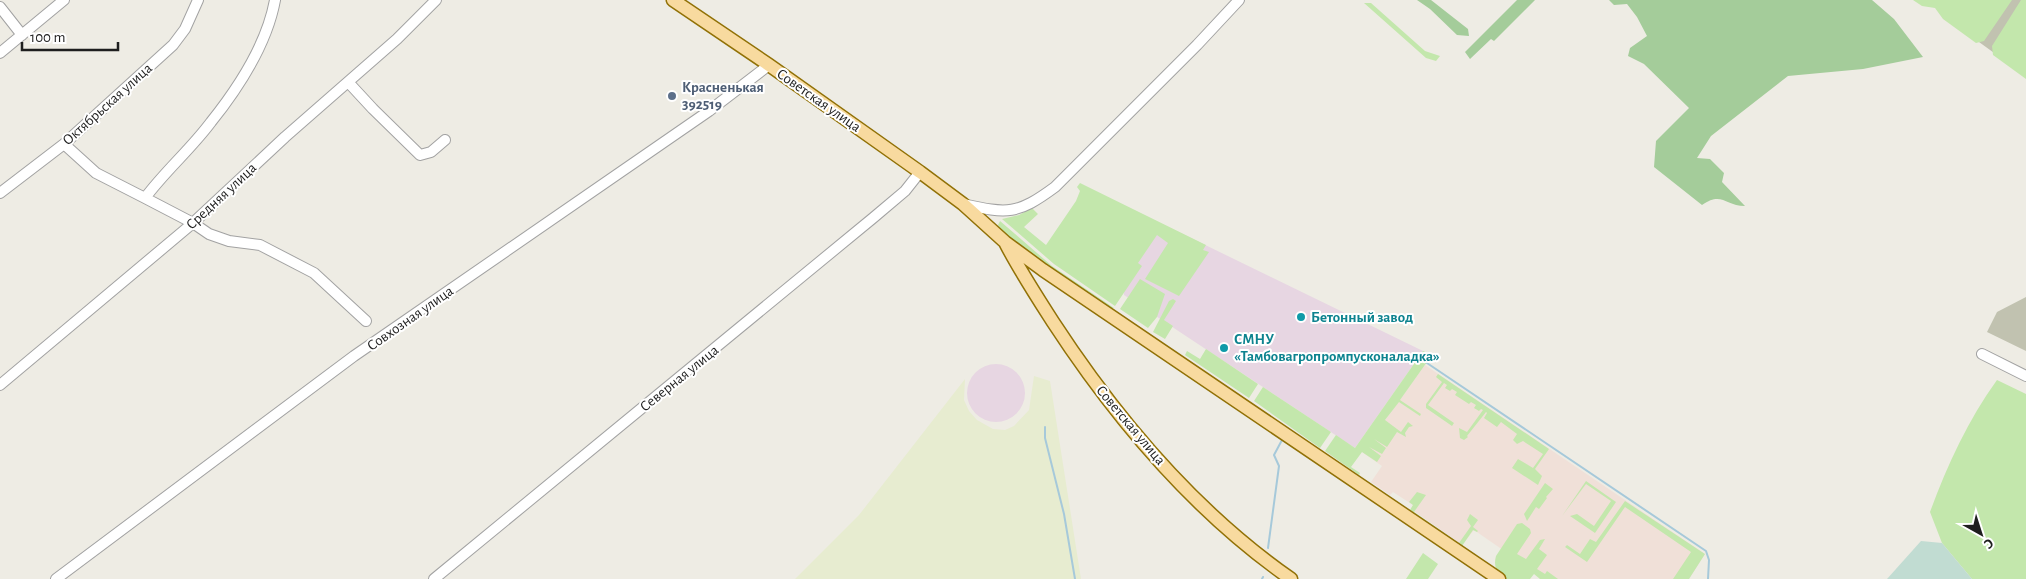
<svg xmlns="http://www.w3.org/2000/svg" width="2026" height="579" font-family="'Alegreya Sans',sans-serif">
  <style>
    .industrial { fill: #e7d6e2 }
    .military { fill: #f0e0d8 }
    .construction { fill: #c1c2b0 }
    .farmland { fill: #e7ecd0 }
    .grass { fill: #c3e7ac }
    .forest { fill: #a4cc9a }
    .wetland { fill: #c1dcd2 }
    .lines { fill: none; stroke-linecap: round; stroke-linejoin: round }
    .stream { stroke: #a6c9da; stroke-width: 2 }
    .minor-casing { stroke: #a2a2a2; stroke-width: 12 }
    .major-casing { stroke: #917106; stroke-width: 15 }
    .minor { stroke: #fff; stroke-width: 10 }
    .major { stroke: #f8da9f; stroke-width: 12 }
    .service-dot { fill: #5c6f8a; stroke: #fff; stroke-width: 2 }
    .culture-dot { fill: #0f9aa8; stroke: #fff; stroke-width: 2 }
    .labels { text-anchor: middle; stroke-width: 4; stroke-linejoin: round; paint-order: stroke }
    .service-label { font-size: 15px; font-weight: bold; fill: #4e5e75; stroke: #fff; text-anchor: start }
    .street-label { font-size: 15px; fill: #1e1e1e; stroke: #fff }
    .culture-label { font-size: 15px; font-weight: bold; fill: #0d838f; stroke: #fff; text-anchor: start }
  </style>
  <rect width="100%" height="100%" fill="#eeece4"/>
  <path class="industrial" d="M1119,203L1423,351L1355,448L1124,295Z
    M967 393a29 29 0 1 1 58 0a29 29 0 1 1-58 0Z"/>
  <path class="military" d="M1425,365L1705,554L1689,579H1545L1474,530L1462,545L1411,509L1413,505L1393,492L1390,495L1371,482L1382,466L1362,452Z"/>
  <path class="construction" d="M2007,0H2026V76L1979,42Z
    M2026,297V351L1987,332L1997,312Z"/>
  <path class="farmland" d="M1034,376L1050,381L1081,579H795L859,515L965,379L964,400L969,411L977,420L993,429L1005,430L1014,426L1029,410Z"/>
  <path class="grass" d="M1913,0H2012L1984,41L1976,43L1943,19L1935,8L1922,6Z
    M2021,0H2026V79L1993,55L1992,46Z
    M1364,3H1371L1425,51L1440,56L1436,61L1426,58Z
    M1080,183L1206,245L1203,250L1209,252L1179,296L1145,279L1168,243L1157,235L1138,263L1142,266L1115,306L1054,264L1002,219L1019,215L1032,208L1038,214L1024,227L1046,245L1076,201L1080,191L1077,187Z
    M1000,221L1052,266L1114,308H1106L1000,231L998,225Z
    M1140,279L1165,294L1157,317L1148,328L1120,309Z
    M1173,299L1176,301L1164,320L1173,326L1165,339L1153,332L1169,301Z
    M1206,349L1258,384L1249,398L1185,355L1187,351L1200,359Z
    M1423,351L1432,355L1400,400L1421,414L1420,416L1399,402L1385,420L1401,432L1408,422L1413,426L1409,427L1405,433L1406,437L1397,432L1387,447L1374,439L1386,448L1382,454L1369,447L1381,456L1377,462L1362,452L1351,467L1360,473L1359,475L1325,451L1336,435L1355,448Z
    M1438,374L1549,449L1535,469L1542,476L1538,485L1512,468L1518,459L1533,468L1543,454L1523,441L1517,444L1513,440L1517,434L1501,422L1497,427L1484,418L1487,413L1486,412L1467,436L1468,437L1464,440L1460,438L1459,428L1467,432L1483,410L1481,409L1479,411L1474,408L1476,405L1471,402L1469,404L1455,395L1457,392L1452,389L1450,391L1445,388L1447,385L1444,383L1428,405L1454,423L1452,426L1426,408V404L1442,382L1436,377Z
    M1997,380L2026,394V579H1972L1942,543L1930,512C1947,466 1968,420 1997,380Z
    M1263,387L1331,432L1320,448L1254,401Z
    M1586,481L1616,502L1595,533L1570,516L1577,514L1594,526L1611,501L1586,484L1562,516Z
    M1545,483L1553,489L1546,497L1547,498L1539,509L1536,507L1527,521L1524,514Z
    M1417,492L1426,495L1414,512L1459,543L1471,526L1467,520L1470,514L1478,520L1473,527L1478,531L1477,532L1473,530L1462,546L1410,510L1413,505L1409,502Z
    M1625,501L1705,554L1689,579H1673L1691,552L1625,507L1587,562L1565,547L1567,545L1580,554L1590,539L1596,542Z
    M1522,523L1530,529L1531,533L1517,554L1526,559L1540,540L1545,539L1539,549L1547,555L1537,569L1545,574L1547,571L1558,579H1540L1534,574L1530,579H1506C1497,573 1493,567 1496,556L1517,524Z
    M1423,553L1438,564L1428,579H1406Z"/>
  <path class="forest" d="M1417,0H1431L1468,29L1469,36L1457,35L1430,9Z
    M1517,0H1535L1494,41L1491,39L1470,59L1465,52Z
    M1609,0H1872L1894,19L1923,57L1863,69L1788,76L1711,136L1697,158L1710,159L1724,173L1722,182L1745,206C1725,206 1722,191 1702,205L1654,167L1656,141L1689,108L1644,64L1628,56L1630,48L1647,36L1637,17L1627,4L1614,5Z"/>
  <path class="wetland" d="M1921,541L1942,543L1972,579H1887Z"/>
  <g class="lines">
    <path class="stream" d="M1421,359L1706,551L1709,560L1708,579
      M1045,427V438L1064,514L1075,579
      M1268,548L1279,466L1274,455L1282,440
      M1262,579L1263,577"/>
    <defs>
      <path id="minor" d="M0,7L22,35
        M0,53L64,0
        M348,82L373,109L420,155L431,152L445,140
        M64,144L96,173L145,198C165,171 191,149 211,122C239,87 267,44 275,0
        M0,193L64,144L173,45L185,29L198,0
        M145,198L193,223L209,234L229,241L260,245L314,273L366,321
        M963,204C1008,214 1017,215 1055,187L1197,45L1239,0
        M1982,354L2026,376
        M0,385L193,223L285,137L397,39L436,0
        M56,579L354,356L709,111L769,65
        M434,579L873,218L905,191L920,172"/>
      <path id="major" d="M673,0L769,65L920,172L963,204L1005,242L1043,270L1499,579
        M1006,244C1020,271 1037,297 1053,322C1117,420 1195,512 1291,579"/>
    </defs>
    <use href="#minor" class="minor-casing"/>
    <use href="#major" class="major-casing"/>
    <use href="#minor" class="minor"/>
    <use href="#major" class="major"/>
  </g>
  <circle class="service-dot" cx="672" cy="96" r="5"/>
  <g class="culture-dot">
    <circle cx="1301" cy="317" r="5"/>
    <circle cx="1224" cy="348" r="5"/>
  </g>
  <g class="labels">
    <g class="service-label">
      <text x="682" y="92">Красненькая<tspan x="682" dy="17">392519</tspan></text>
    </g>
    <g class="street-label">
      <text transform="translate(819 100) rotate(35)" y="5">Советская улица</text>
      <text transform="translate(107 104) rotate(-42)" y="5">Октябрьская улица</text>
      <text transform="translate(221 196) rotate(-43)" y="5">Средняя улица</text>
      <text transform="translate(410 318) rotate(-35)" y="5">Совхозная улица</text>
      <text transform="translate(679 378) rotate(-39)" y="5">Северная улица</text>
      <text transform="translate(1131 425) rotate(50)" y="5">Советская улица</text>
    </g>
    <g class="culture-label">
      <text x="1311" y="322">Бетонный завод</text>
      <text x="1234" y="344">СМНУ<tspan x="1234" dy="17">«Тамбовагропромпусконаладка»</tspan></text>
    </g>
  </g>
  <g transform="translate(1981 534) rotate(141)" stroke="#ffffff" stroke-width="4" paint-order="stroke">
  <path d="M0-4L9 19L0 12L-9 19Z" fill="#1e1e1e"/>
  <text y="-8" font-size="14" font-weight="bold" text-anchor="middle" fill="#1e1e1e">С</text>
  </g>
  <path d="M22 42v8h96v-8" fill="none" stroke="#1e1e1e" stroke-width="2.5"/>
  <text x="30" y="42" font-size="15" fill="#1e1e1e" stroke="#ffffff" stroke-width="4" paint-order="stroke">100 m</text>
</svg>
